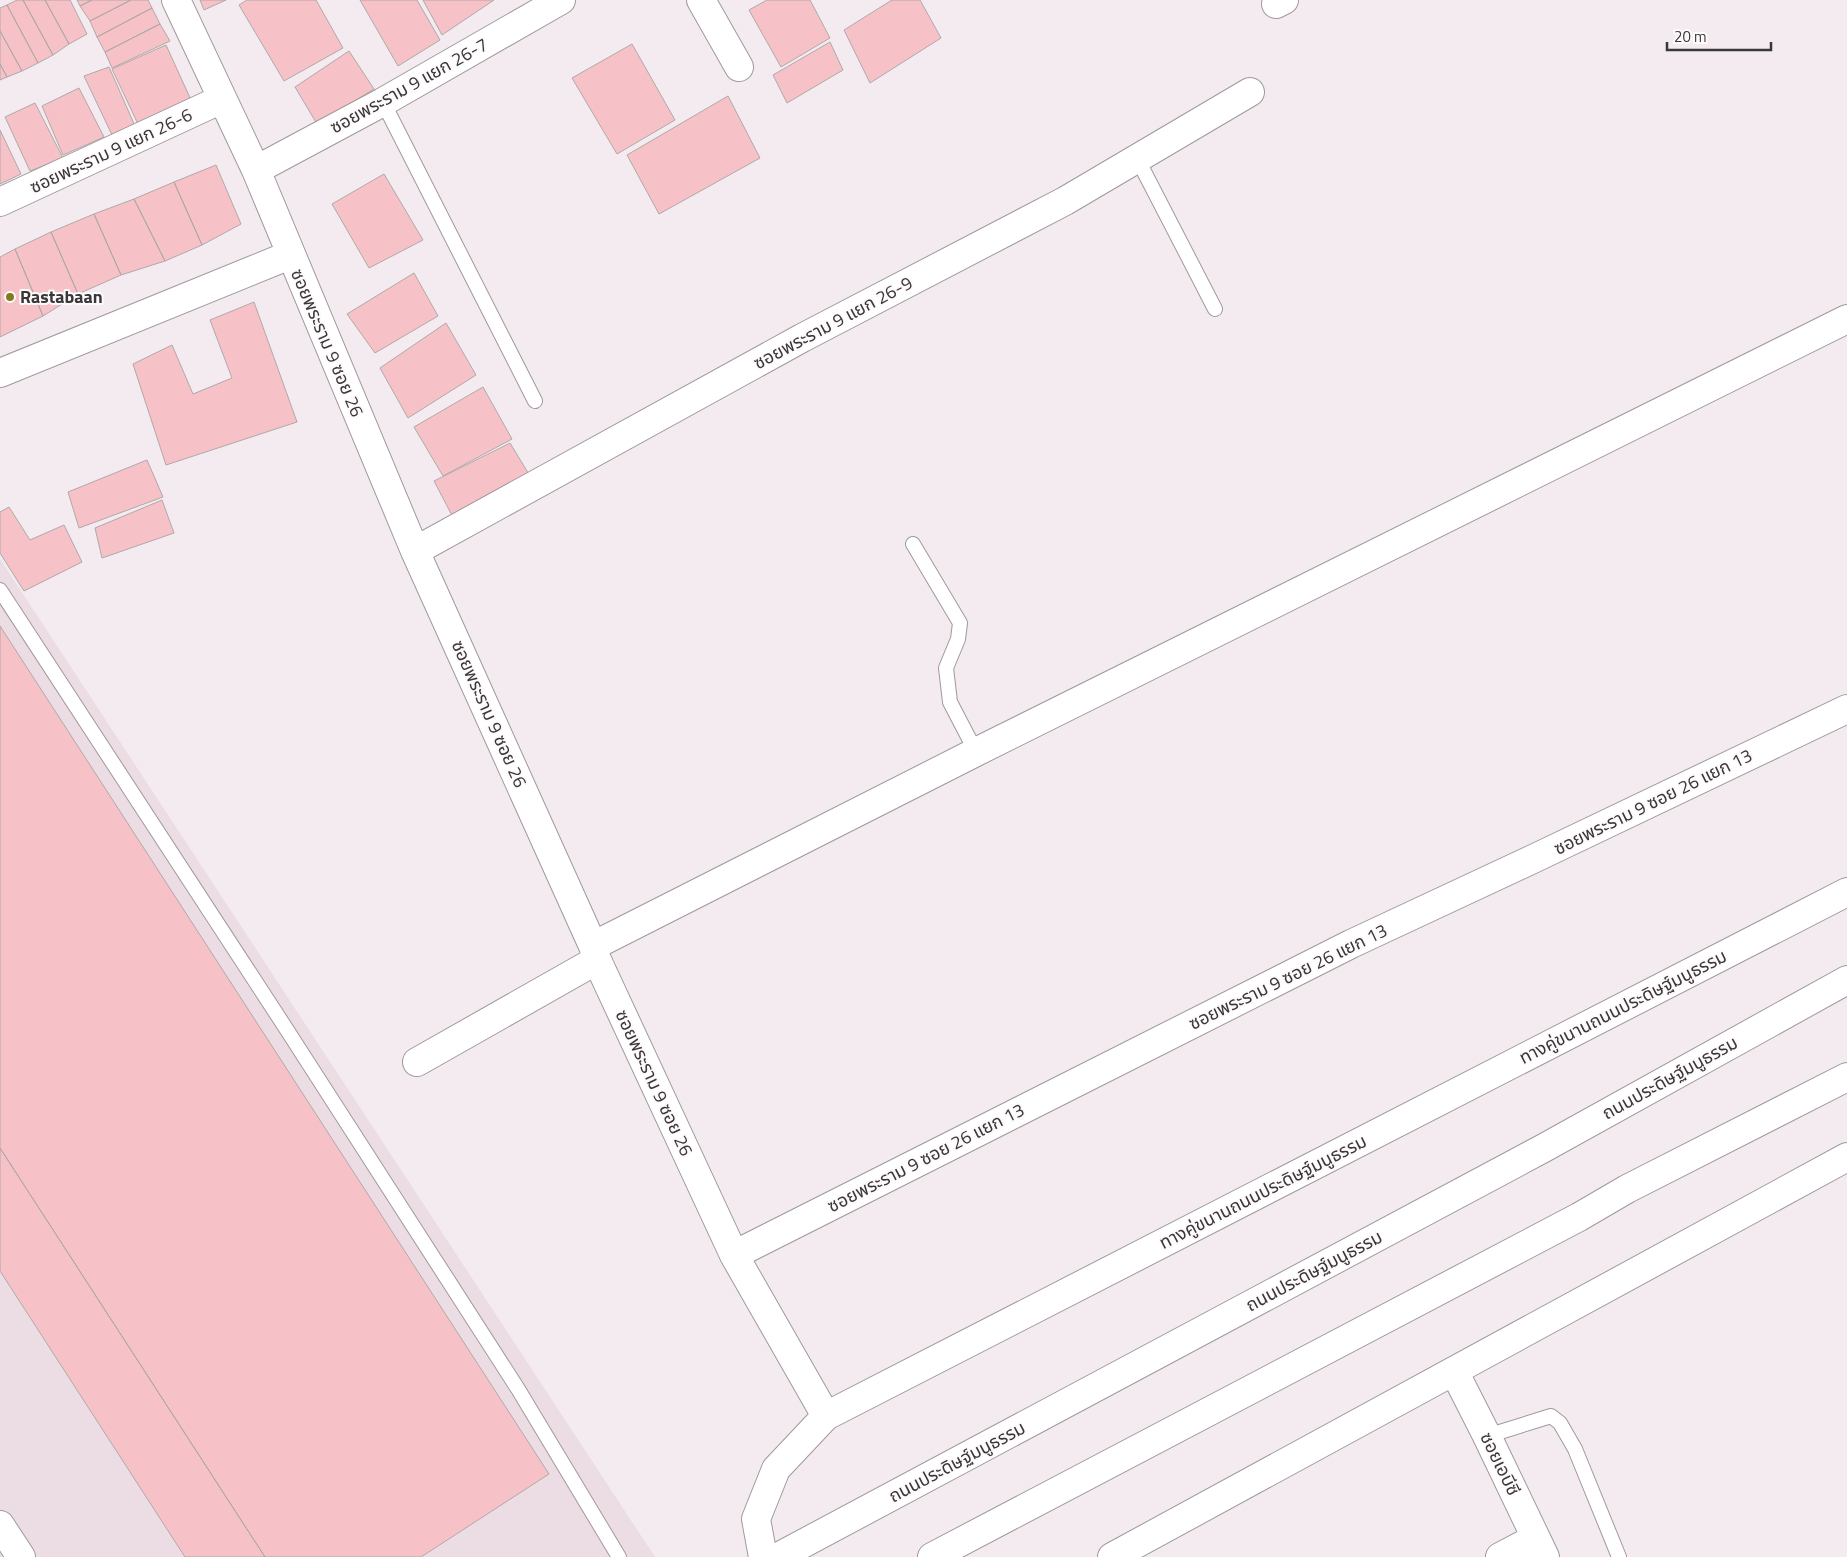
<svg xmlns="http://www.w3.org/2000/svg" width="1847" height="1557" font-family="'Titillium Web','Noto Sans Thai',sans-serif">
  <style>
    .built { fill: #ecdde4 }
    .building { fill: #f6c2c8; stroke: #b0a8a8 }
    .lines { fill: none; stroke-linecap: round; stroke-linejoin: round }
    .service-casing { stroke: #a0999c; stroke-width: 16 }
    .minor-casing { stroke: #a0999c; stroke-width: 30 }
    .tertiary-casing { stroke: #a0999c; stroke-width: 30 }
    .primary-casing { stroke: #a0999c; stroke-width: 30 }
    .service { stroke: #fff; stroke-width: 14 }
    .minor { stroke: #fff; stroke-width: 28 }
    .tertiary { stroke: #fff; stroke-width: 28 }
    .primary { stroke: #fff; stroke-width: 28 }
    .poi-dot { fill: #837a20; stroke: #fefafc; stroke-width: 2 }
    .labels { text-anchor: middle; stroke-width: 4; stroke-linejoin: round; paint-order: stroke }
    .street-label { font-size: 18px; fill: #393738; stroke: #fefafc }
    .poi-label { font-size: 18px; font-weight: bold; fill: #393738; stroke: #fefafc; text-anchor: start }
  </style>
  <rect width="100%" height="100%" fill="#f3ebef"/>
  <path class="built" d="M0,559L655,1557H0Z"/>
  <path class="building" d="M17,0H23L53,55L38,63L7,5Z
    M23,0H45L69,44L53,55Z
    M45,0H70L87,34L69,44Z
    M77,0H92L80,6Z
    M92,0H131L90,21L80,6Z
    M131,0H148L152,8L97,37L90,21Z
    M200,0H226L204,10Z
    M247,0H316L343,48L284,81L239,5Z
    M360,0H417L440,40L398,66Z
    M423,0H494L442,35Z
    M767,0H810L830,38L781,67L749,10Z
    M892,0H920L941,38L870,83L844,30Z
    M7,5L38,63L22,71L0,31V8Z
    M152,8L160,24L105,52L97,37Z
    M160,24L170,41L112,68L105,52Z
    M0,31L22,71L7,77L0,64Z
    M830,42L843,70L787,103L773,75Z
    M632,44L675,120L617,154L572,78Z
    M166,45L191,100L138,124L112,69Z
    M349,51L374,89L317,124L295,87Z
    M0,64L7,77L0,80Z
    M109,67L135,126L113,137L84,76Z
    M79,88L104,137L63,155L42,106Z
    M728,96L760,158L659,214L627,155Z
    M35,103L63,158L30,171L5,117Z
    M0,130L21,174L0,184Z
    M216,165L241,224L202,245L174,182Z
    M384,174L423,240L369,268L332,204Z
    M174,182L202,245L165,261L134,199Z
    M134,199L165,261L121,275L94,214Z
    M94,214L121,275L78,294L51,232Z
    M51,232L78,294L43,316L15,249Z
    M15,249L43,316L0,337V257Z
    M414,273L438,316L375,353L347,314Z
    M254,302L297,422L166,465L133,364L172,345L193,394L232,378L210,320Z
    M446,323L476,375L408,418L380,368Z
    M483,387L512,439L443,476L414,427Z
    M510,443L533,481L456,523L434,481Z
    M147,460L163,497L79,528L68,492Z
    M162,500L174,533L102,558L95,528Z
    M9,507L30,540L64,525L82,562L24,591L0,553V512Z
    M0,626L549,1474L421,1557H265L0,1148Z
    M0,1148L265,1557H185L0,1271Z"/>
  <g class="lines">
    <defs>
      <path id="service" d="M383,102L535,401
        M1137,158L1215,309
        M913,544L960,623L958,639L946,668L950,702L976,752
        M0,590L287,1030L518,1389L619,1557
        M1487,1436L1551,1416L1560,1423L1575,1449L1619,1557"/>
      <path id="minor" d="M176,0L256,170L415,551L593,946L597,960L734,1255L826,1416
        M701,0L739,67
        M1276,4L1284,0
        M256,170L383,102L561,0
        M0,202L222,99
        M0,373L290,255
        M415,551L802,338L1065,201L1250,92
        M593,946L976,752L1847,319
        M417,1062L597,960
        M734,1255L1351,944L1533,859L1847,709
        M1454,1371L1487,1436L1545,1557
        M1500,1557L1536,1538"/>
      <path id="tertiary" d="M0,1525L21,1557
        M763,1557L756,1519L776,1469L826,1416L1847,892
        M1112,1557L1847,1157"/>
      <path id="primary" d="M778,1557L1542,1149L1847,980
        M932,1557L1579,1217L1627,1189L1847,1077"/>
    </defs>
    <use href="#service" class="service-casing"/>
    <use href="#minor" class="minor-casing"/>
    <use href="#tertiary" class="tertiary-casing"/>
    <use href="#primary" class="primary-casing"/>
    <use href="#service" class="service"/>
    <use href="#minor" class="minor"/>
    <use href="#tertiary" class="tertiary"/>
    <use href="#primary" class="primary"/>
  </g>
  <circle class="poi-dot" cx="10" cy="297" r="5"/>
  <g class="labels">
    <g class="street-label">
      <text transform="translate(409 86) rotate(-29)" y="6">ซอยพระราม 9 แยก 26-7</text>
      <text transform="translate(111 151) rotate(-25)" y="6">ซอยพระราม 9 แยก 26-6</text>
      <text transform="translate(833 323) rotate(-28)" y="6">ซอยพระราม 9 แยก 26-9</text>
      <text transform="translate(327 343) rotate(67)" y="6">ซอยพระราม 9 ซอย 26</text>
      <text transform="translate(489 714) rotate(66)" y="6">ซอยพระราม 9 ซอย 26</text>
      <text transform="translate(1653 802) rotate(-26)" y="6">ซอยพระราม 9 ซอย 26 แยก 13</text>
      <text transform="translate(1288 977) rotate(-26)" y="6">ซอยพระราม 9 ซอย 26 แยก 13</text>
      <text transform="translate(1623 1007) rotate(-27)" y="6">ทางคู่ขนานถนนประดิษฐ์มนูธรรม</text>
      <text transform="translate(1670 1078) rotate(-29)" y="6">ถนนประดิษฐ์มนูธรรม</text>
      <text transform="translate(654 1083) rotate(65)" y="6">ซอยพระราม 9 ซอย 26</text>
      <text transform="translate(926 1158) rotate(-27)" y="6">ซอยพระราม 9 ซอย 26 แยก 13</text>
      <text transform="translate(1263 1192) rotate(-27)" y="6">ทางคู่ขนานถนนประดิษฐ์มนูธรรม</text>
      <text transform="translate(1314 1271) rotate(-28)" y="6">ถนนประดิษฐ์มนูธรรม</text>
      <text transform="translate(957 1462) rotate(-28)" y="6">ถนนประดิษฐ์มนูธรรม</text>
      <text transform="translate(1500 1464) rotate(64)" y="6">ซอยเอบีซี</text>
    </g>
    <g class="poi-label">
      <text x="20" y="303">Rastabaan</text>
    </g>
  </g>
  <path d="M1667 42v8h104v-8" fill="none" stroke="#393738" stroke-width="2.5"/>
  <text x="1674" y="42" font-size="15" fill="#393738" stroke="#fefafc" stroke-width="4" paint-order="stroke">20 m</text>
</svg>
